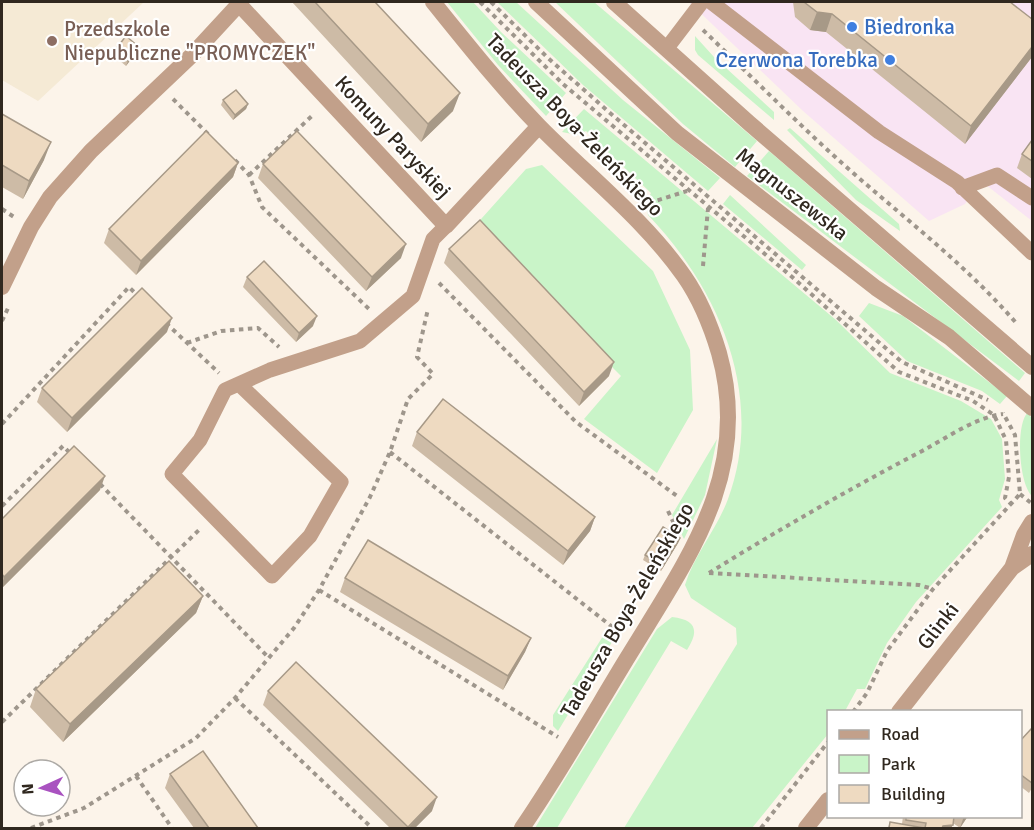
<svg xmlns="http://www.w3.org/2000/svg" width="1034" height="830" font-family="Signika,sans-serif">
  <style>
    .commercial { fill: #f9e4f3 }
    .education { fill: #f5ead5 }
    .green { fill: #c9f4c8 }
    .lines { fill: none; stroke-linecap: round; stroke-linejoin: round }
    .path { stroke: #9e968c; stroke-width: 4; stroke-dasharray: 4.5 4.5; stroke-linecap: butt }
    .service { stroke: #c2a08a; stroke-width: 15 }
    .minor { stroke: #c2a08a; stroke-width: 16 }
    .tertiary { stroke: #c2a08a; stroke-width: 16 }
    .wall { fill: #cdbba6 }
    .shaded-wall { fill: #a79987 }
    .building { fill: #eedac1; stroke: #a79987; stroke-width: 1.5 }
    .shop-dot { fill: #3f7fe0; stroke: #fff; stroke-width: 2 }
    .education-dot { fill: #8d6e63; stroke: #fff; stroke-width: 2 }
    .labels { text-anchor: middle; stroke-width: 4.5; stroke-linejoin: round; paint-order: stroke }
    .shop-label { font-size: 21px; fill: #366cbe; stroke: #fff; text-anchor: start }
    .education-label { font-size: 21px; fill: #785e54; stroke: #fff; text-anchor: start }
    .street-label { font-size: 21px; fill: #30281f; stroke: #fff }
  </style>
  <rect width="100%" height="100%" fill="#fcf4ea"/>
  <path class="commercial" d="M689,2H1032V221L981,181L965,204L929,221L803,111Z"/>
  <path class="education" d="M2,2H144L38,101L2,80Z"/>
  <path class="green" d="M447,2H473L501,32L566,93L546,116L498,65Z
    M497,2H516L623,100L720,178L708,191L583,85Z
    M555,2H594L757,141L735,167L683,124Z
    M695,36L714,57L774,112V120L698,55L695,50Z
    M584,109L836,320L890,373L961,401L991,419L1002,439L1005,479L999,500L1002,507L916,602L887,643L865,689H857L845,711L828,712V734L752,828H624L737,644L736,628L691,598L685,585C694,555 717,529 728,499C766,396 719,289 648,215L646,203L651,193L586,131L577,135L562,132Z
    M790,128L899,224L900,231L856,200L787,130Z
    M769,151L1025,373L1019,381L747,176Z
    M542,165L653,271L690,350L693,410L657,473L584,419L621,376L473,228L526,169Z
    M730,195L806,265L802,270L723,204Z
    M869,303L903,316L1007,396L1000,404L982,391L907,361L859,316Z
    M1028,412L1032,419V496C1019,484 1015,425 1028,412Z
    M717,439L705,495L684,539L672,515Z
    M672,617C697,620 699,631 687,650L671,641L557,828H535L657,629Z
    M605,633L615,637L558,731L553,726V715Z"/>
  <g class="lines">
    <path class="path" d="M480,2L563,84L791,276L899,372L973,401L994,415L1006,440L1009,477L1005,498L1012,505
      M491,2L548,58L610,113L902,362L988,400
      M703,30C753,78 801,127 852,172C909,222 968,267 1017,324
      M173,99L208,134
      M235,160L249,175L262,207L369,309
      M249,175L314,114
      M649,203L687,191
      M2,209L14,217
      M703,266L708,208
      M439,283L576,422L677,496
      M2,321L9,306
      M166,323L219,373
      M187,343L221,331L258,328L279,347
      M2,424L129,287L139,297
      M390,452L620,633
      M100,484L269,658
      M1020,494L1031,503
      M2,506L63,446L72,455
      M668,511L678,532
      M709,573C780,529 851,488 924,450C948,437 976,417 1003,414
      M709,573L919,585L933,589
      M319,590L558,737
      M235,698L372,828
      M853,712L867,693L887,651L933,589L1020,494L1015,435L1003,413
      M2,722L199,530
      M136,776L172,828
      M31,828L84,808L196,738L235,698L294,628L319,590L370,497L390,452L408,399L433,374L417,357L428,309
      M761,828L828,742"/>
    <path class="service" d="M711,2L879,132L957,182L1032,253
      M667,48L702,2
      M962,188L997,175L1032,198
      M239,384L341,482L310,536L272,576L172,474L200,440L225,390L270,370L360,341L413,296L433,239L446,226"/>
    <path class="minor" d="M237,2L446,226L539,126
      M433,2C467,44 501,87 539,126C587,175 644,219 684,276C700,299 711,326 719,353C753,474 686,561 626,660C592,716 559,774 522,828
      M2,287L31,227L50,197L91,151L191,56L239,4"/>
    <path class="tertiary" d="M536,2L677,133L876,288L949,337L1032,408
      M614,2L749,123L1032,367
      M1012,568L1032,554
      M899,712L1012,568L1024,535L1032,522
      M806,828L828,800"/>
  </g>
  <path class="wall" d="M292,2H375L453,111L421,142Z
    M793,2H1010L1032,19V57L965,144L826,32L810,30L795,17Z
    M115,50L137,51L126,66L113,55Z
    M223,100L248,104L246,109L233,120L221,105Z
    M2,114L44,160L23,199L2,187Z
    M1032,140V179L1017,168L1022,154Z
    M238,163L233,177L136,275L104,243L109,229Z
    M263,164L401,258L366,291L258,178Z
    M449,249L609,376L579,406L444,263Z
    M247,277L313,326L296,342L243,287Z
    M167,332L67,432L37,402L42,388Z
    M417,432L595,517L590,531L563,565L412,446Z
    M100,490L2,588V519Z
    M680,538L678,543L661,571L643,560L645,555Z
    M345,578L531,638L525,652L503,690L340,592Z
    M203,596L196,613L63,742L30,707L36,689Z
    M268,691L432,811L415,828H390L263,705Z
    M1032,728V788L1029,793L1020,786V741Z
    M170,774L258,828H194L165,788Z
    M903,816H968L960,828L953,823L951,828H888L890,822L902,824Z"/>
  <path class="shaded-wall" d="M817,12L832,14L826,32L810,30Z
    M139,47L137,51L126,66L128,61Z
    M1032,47V57L965,144L971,126Z
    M460,93L453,111L421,142L428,124Z
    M248,104L246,109L233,120L235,115Z
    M51,142L44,160L23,199L29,181Z
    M238,163L233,177L136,275L141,261Z
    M406,244L401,258L366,291L372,277Z
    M317,316L313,326L296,342L299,333Z
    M172,318L167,332L67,432L72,418Z
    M614,362L609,376L579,406L584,392Z
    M105,476L100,490L2,588V584L4,577Z
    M595,517L590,531L563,565L568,551Z
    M680,538L678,543L661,571L663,566Z
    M203,596L196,613L63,742L70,724Z
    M531,638L525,652L503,690L508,676Z
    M437,797L432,811L415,828H408Z
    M964,816H968L960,828Z
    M953,825L951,828H942L943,826Z"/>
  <path class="building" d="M315,2H375L460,93L428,124Z
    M804,2H1010L1032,19V47L971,126L832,14L817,12Z
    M126,36L139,47L128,61L115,50Z
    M236,90L248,104L235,115L223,100Z
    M2,114L51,142L29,181L2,165Z
    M206,131L238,163L141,261L109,229Z
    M297,131L406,244L372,277L263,164Z
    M1032,140V161L1022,154Z
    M480,220L614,362L584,392L449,249Z
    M264,261L317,316L299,333L247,277Z
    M142,288L172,318L72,418L42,388Z
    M443,399L595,517L568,551L417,432Z
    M74,446L105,476L4,577L2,574V519Z
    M663,527L680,538L663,566L645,555Z
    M368,540L531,638L508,676L345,578Z
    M169,561L203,596L70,724L36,689Z
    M296,662L437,797L408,827L268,691Z
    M1032,728V783L1020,774V741Z
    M203,751L258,828H209L170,774Z
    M906,816H954L953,825L943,826L942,828H925L926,823L906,820Z
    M890,822L924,828H889Z"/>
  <g class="shop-dot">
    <circle cx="852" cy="27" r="6"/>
    <circle cx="890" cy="60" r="6"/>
  </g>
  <circle class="education-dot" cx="52" cy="41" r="6"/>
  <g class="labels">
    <g class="shop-label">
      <text x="864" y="34">Biedronka</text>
      <text x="878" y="67" text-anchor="end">Czerwona Torebka</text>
    </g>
    <g class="education-label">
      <text x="64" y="36">Przedszkole<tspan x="64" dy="24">Niepubliczne "PROMYCZEK"</tspan></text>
    </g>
    <g class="street-label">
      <text transform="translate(575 125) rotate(46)" y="7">Tadeusza Boya-Żeleńskiego</text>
      <text transform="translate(393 137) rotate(47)" y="7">Komuny Paryskiej</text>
      <text transform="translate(792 194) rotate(38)" y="7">Magnuszewska</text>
      <text transform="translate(627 610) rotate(-60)" y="7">Tadeusza Boya-Żeleńskiego</text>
      <text transform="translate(938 626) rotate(-52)" y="7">Glinki</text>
    </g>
  </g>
  <rect width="1034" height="830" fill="none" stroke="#30281f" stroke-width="6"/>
  <rect x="827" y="710" width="195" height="108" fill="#ffffff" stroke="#aca9a5" stroke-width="1.5"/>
  <rect x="839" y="730" width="30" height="9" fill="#c2a08a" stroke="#aca9a5" stroke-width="1.5"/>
  <text x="881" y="740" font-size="18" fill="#30281f">Road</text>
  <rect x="839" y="755" width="30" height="18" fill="#c9f4c8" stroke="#aca9a5" stroke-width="1.5"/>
  <text x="881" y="770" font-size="18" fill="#30281f">Park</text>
  <rect x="839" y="785" width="30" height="18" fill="#eedac1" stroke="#aca9a5" stroke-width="1.5"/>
  <text x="881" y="800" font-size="18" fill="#30281f">Building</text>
  <g transform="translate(42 788) rotate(266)"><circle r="28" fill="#ffffff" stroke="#aca9a5" stroke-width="1.5"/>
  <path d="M0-4.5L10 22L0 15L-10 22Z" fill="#a952c0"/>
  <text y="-9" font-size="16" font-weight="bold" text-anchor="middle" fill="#30281f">N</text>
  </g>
</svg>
